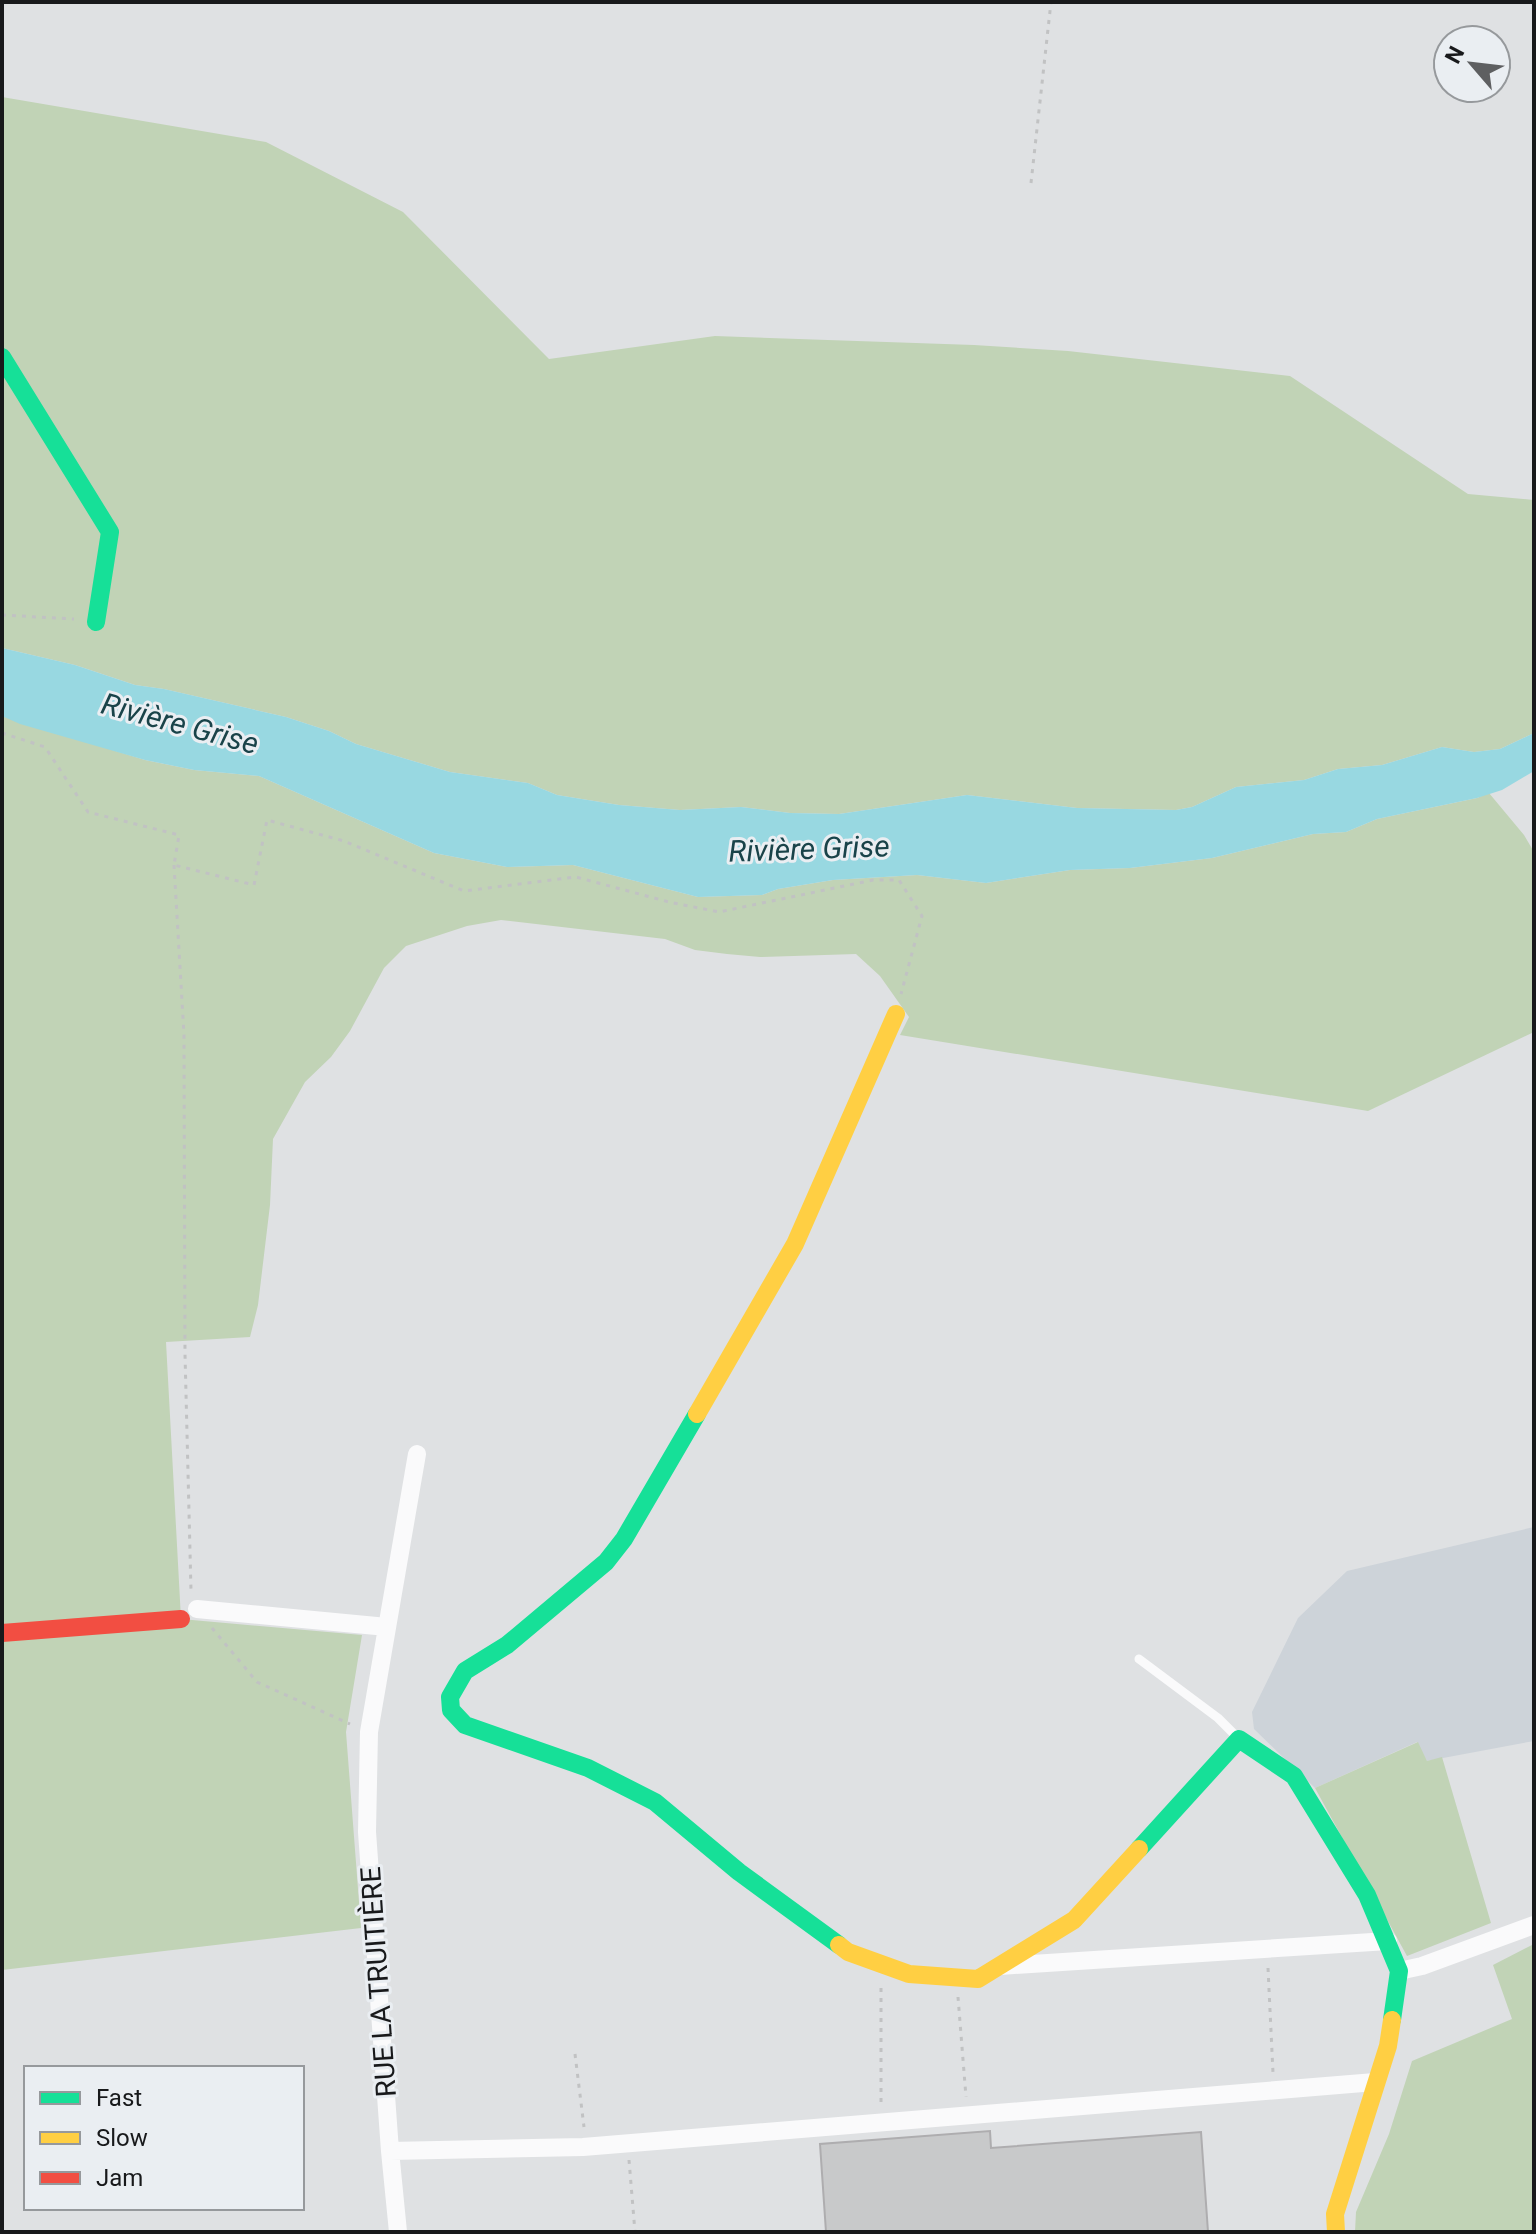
<svg xmlns="http://www.w3.org/2000/svg" width="1536" height="2234" font-family="Roboto,sans-serif">
  <style>
    .built { fill: #cdd3d9 }
    .green { fill: #c1d3b6 }
    .water { fill: #98d8e1 }
    .building { fill: #c8c9ca; stroke: #aeadaf; stroke-width: 2 }
    .lines { fill: none; stroke-linecap: round; stroke-linejoin: round }
    .path { stroke: #c1c2c3; stroke-width: 3; stroke-dasharray: 4 6; stroke-linecap: butt }
    .lane { stroke: #fafafb; stroke-width: 9 }
    .street { stroke: #fafafb; stroke-width: 18 }
    .fast { stroke: #16e098; stroke-width: 18 }
    .slow { stroke: #ffcf43; stroke-width: 18 }
    .jam { stroke: #f24e42; stroke-width: 18 }
    .labels { text-anchor: middle; stroke-width: 6; stroke-linejoin: round; paint-order: stroke }
    .street-label { font-size: 28px; fill: #18191b; stroke: #eaeef2 }
    .water-label { font-size: 30px; font-style: italic; fill: #194349; stroke: #eaeef2 }
  </style>
  <rect width="100%" height="100%" fill="#dfe1e3"/>
  <path class="built" d="M1534,1527V1741L1427,1761L1417,1742L1315,1788L1254,1729L1252,1712L1298,1618L1347,1571Z"/>
  <path class="green" d="M2,97L266,142L403,212L549,359L715,336L974,345L1068,351L1290,376L1468,494L1534,500V733L1500,749L1474,752L1442,747L1382,765L1338,769L1304,780L1236,787L1192,807L1176,810L1077,808L967,795L839,814L790,813L741,807L680,810L619,805L557,795L528,783L450,772L356,744L329,731L286,717L164,689L135,685L75,665L2,648Z
    M2,716L145,760L194,770L259,776L434,853L507,867L573,865L698,897L762,895L778,889L833,880L917,875L986,883L1070,870L1130,868L1212,858L1313,834L1346,832L1377,819L1477,798L1489,793L1524,835L1534,852V1032L1368,1111L900,1035L909,1017L880,976L856,954L760,957L727,954L695,950L665,939L501,920L467,926L406,946L384,968L350,1031L331,1057L305,1082L273,1139L270,1205L258,1305L250,1337L166,1342L181,1619L362,1635L346,1732L361,1928L2,1970Z
    M1418,1742L1427,1761L1442,1757L1491,1923L1407,1956L1315,1788Z
    M1534,1944V2232H1355L1356,2212L1389,2134L1412,2061L1512,2019L1493,1965Z"/>
  <path class="water" d="M2,648L75,665L135,685L164,689L286,717L329,731L356,744L450,772L528,783L557,795L619,805L680,810L741,807L790,813L839,814L967,795L1077,808L1176,810L1192,807L1236,787L1304,780L1338,769L1382,765L1442,747L1474,752L1500,749L1534,733V771L1502,790L1477,798L1377,819L1346,832L1313,834L1212,858L1130,868L1070,870L986,883L917,875L833,880L778,889L762,895L698,897L573,865L507,867L434,853L259,776L194,770L145,760L20,724L2,716Z"/>
  <path class="building" d="M990,2131L991,2148L1201,2132L1208,2232H826L820,2144Z"/>
  <g class="lines">
    <path class="path" d="M1031,183L1051,2
      M2,615L74,619
      M2,733L45,747L88,812L179,835L174,865L254,885L267,820L344,841L464,891L576,877L669,902L719,912L873,880H899L922,916L901,994
      M174,865L184,1035L185,1354L191,1591
      M212,1628L257,1682L350,1724
      M1268,1968L1273,2073
      M881,1988V2104
      M958,1997L966,2097
      M575,2054L584,2127
      M629,2160L635,2232"/>
    <path class="lane" d="M1139,1659L1218,1718L1239,1739"/>
    <path class="street" d="M197,1609L387,1627
      M1000,1966L1388,1941
      M1399,1971L1422,1966L1534,1925
      M390,2151L583,2147L1375,2082
      M398,2232L390,2151L367,1832L369,1732L417,1454"/>
    <path class="fast" d="M2,357L110,532L96,622
      M697,1414L624,1539L606,1562L507,1645L465,1671L450,1697L451,1710L465,1725L588,1768L655,1802L739,1872L839,1945
      M1139,1849L1239,1739L1294,1776L1367,1895L1399,1971L1392,2020"/>
    <path class="slow" d="M697,1414L795,1244L896,1014
      M839,1945L848,1952L909,1974L978,1979L1074,1920L1139,1849
      M1336,2232L1335,2214L1388,2046L1392,2020"/>
    <path class="jam" d="M2,1633L181,1619"/>
  </g>
  <g class="labels">
    <g class="street-label">
      <text transform="translate(378 1982) rotate(-94)" y="10">RUE LA TRUITIÈRE</text>
    </g>
    <g class="water-label">
      <text transform="translate(180 724) rotate(15)" y="10">Rivière Grise</text>
      <text transform="translate(809 849) rotate(-2)" y="10">Rivière Grise</text>
    </g>
  </g>
  <rect width="1536" height="2234" fill="none" stroke="#18191b" stroke-width="8"/>
  <rect x="24" y="2066" width="280" height="144" fill="#eaeef2" stroke="#96999c" stroke-width="2"/>
  <rect x="40" y="2092" width="40" height="12" fill="#16e098" stroke="#96999c" stroke-width="2"/>
  <text x="96" y="2106" font-size="24" fill="#18191b">Fast</text>
  <rect x="40" y="2132" width="40" height="12" fill="#ffcf43" stroke="#96999c" stroke-width="2"/>
  <text x="96" y="2146" font-size="24" fill="#18191b">Slow</text>
  <rect x="40" y="2172" width="40" height="12" fill="#f24e42" stroke="#96999c" stroke-width="2"/>
  <text x="96" y="2186" font-size="24" fill="#18191b">Jam</text>
  <g transform="translate(1472 64) rotate(298)"><circle r="38" fill="#eaeef2" stroke="#96999c" stroke-width="2"/>
  <path d="M0-6L14 30L0 20L-14 30Z" fill="#5e5f61"/>
  <text y="-12" font-size="22" font-weight="bold" text-anchor="middle" fill="#18191b">N</text>
  </g>
</svg>
